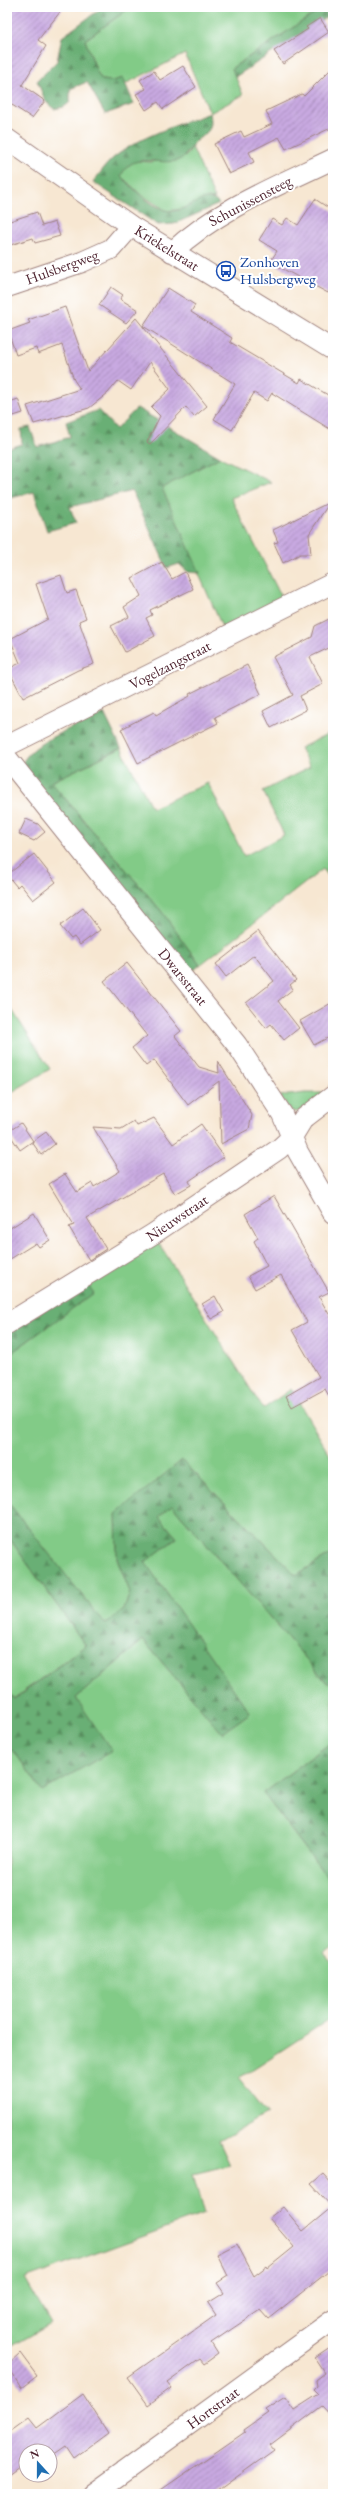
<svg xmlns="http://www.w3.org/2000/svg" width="340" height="2501" font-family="'EB Garamond',serif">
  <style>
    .green { fill: #82cb87; stroke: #667559 }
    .forest { fill: url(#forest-firs); stroke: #5a6750 }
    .building { fill: url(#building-hatch) }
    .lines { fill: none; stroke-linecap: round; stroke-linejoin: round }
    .minor-casing { stroke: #a0837e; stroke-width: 22 }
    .minor { stroke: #fff; stroke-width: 20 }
    .labels { text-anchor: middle; stroke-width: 4; stroke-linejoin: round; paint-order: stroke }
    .street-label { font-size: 15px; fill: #4a1f2b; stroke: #fff }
    .transit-label { font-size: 15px; fill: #164399; stroke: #fff; text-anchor: start }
  </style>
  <defs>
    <pattern id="forest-firs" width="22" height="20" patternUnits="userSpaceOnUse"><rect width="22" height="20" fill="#69af74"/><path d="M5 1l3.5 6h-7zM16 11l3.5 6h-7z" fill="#588e5f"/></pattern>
    <pattern id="building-hatch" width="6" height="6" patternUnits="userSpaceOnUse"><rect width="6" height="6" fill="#c8a9e1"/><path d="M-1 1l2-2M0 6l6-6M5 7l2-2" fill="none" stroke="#a489b7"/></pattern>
  </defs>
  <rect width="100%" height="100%" fill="#fff"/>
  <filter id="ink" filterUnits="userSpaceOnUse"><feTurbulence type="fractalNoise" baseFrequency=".025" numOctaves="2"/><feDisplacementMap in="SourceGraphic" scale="8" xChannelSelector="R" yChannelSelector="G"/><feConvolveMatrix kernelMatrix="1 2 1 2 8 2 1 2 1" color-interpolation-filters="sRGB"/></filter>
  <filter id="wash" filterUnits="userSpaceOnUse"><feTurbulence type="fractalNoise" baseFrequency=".012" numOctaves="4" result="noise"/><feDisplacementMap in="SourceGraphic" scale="16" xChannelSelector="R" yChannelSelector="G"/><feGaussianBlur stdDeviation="0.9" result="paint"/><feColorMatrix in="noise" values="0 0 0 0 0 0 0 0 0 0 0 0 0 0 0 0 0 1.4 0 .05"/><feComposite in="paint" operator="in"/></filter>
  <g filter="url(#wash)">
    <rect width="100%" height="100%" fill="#f7e7d2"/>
    <path class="green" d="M131,7H324L232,68L243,95L210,113L185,54L125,84L123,78L112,81L102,80L97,72L85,40Z
      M192,147L215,199L209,198L181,209L167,211L140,194L121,176L125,168L135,161L151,162L187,155Z
      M220,457L271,482L231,498L283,600L223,629L161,488Z
      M333,732V882L323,869L200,965L162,912L51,782L121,748L152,808L208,783L244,856L284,835L263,791L310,767L300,748Z
      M7,1002L50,1069L7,1095Z
      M305,1093H327L298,1112L291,1111L280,1096Z
      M157,1240L263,1409L291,1389L333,1460V1553L296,1575L182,1460L117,1559L130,1592L124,1610L105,1625L7,1501V1356L93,1293L86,1283Z
      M172,1505L328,1684L333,1680V1741L263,1793L333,1885V1947L324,1954L333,1964V2017L239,2078L267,2114L219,2141L230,2165L193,2174L204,2214L25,2279L51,2324L7,2349V1754L13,1750L111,1751L76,1698L143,1640L222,1732L250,1713L144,1562L177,1538L158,1516Z
      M7,1535L86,1646L13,1699L7,1690Z"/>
    <path class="forest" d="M103,7H131L85,40L97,72L102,80L112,81L123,78L134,104L105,114L87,82L70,89V102L64,107L54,109L46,102L37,81L57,61L62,37Z
      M324,7H333V13L235,77L232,68Z
      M210,113C213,130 209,131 197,140C189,147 187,158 176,161C154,165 133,151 121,176C134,189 148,204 165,210C184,217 205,187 219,204L174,224L158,225L93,182C99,175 105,165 112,159C139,136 178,125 210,113Z
      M137,408L220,457L162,488L200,573L188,572L179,564L167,568L132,491L70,507L76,523L47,531L34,492L7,499V449L22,444L21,429L30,427L37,447L70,437L66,422L98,410L116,429Z
      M104,713L121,748L51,782L162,912L200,965L187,976L22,764C31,741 82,724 104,713Z
      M86,1283L94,1293L7,1356V1334Z
      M182,1460L296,1575L333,1553V1680L328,1684L172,1505L159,1517L177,1538L145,1562L250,1713L222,1733L143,1640L76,1698L112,1751L42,1791L13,1750L7,1754V1690L14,1699L86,1646L7,1535V1501L105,1624L124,1610L130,1592L117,1559L116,1514Z
      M333,1741V1885L263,1793Z"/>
    <g id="blocks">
      <path class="building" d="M7,7H64L38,40L46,46L22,85L45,101L32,118L9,103L7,106Z
        M320,18L329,32L283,64L274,51L308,29L306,27Z
        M183,66L196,87L163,109L158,102L146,110L136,94L146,89L140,80L154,71L160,80Z
        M333,67V127L286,149L279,137L249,152L254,162L229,174L214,144L241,131L244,137L272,124L266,111L302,94L304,96Z
        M315,199L333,211V284L328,293L270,262L277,251L259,240L272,219L282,225L287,218L298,225Z
        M37,212L42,226L55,222L60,236L35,243L33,238L7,246V222Z
        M111,287L123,295L120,299L138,310L126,323L99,305Z
        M168,288L195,305L191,312L232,338L230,342L299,383L301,379L333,398V431L272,393L267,401L254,393L232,430L214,419L235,384L143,326Z
        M65,307L88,371L136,318L207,406L194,417L186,407L150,444L147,442L160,416L151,407L170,389L150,362L131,390L118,381L108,393L89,408L34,424L27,406L80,389L74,380L62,345L38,354L36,348L16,355L8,331L30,323L28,320Z
        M18,399L23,413L7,418V403Z
        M330,502L309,534L311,554H300L283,563L274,543L278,542L273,530Z
        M162,562L172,579L185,572L193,589L150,610L152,615L146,618L155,636L125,652L111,626L129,617L124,607L141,596L132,578Z
        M61,575L67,593L76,590L86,618L79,621L94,664L78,670L23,698L8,669L20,663L10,639L48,619L36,584Z
        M333,617V646L310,657L323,684L300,696L306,710L271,728L263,711L293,695L273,657L312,637L315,626Z
        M247,665L261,694L215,717L218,723L138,763L121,729L154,712L156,715L190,696L189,694Z
        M26,819L38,824L45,832L34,841L19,834Z
        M34,854L56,882L33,900L20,884L17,887L7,875Z
        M83,908L100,930L80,945L74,937L71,939L60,926Z
        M258,931L296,980L290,985L293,989L278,1001L299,1028L284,1040L271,1024L266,1028L246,1003L274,981L254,955L226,977L216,964Z
        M127,963L181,1031L175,1036L199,1067L219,1073L218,1061L252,1115L249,1129L221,1144L219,1081L188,1105L154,1060L146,1066L132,1048L147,1036L104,981Z
        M333,1002V1035L314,1045L300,1021Z
        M154,1118L173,1144L201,1124L224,1157L189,1181L191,1185L175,1194L163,1174L87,1218L106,1249L89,1260L69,1227L74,1225L49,1184L65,1174L77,1192L92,1183L94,1187L120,1171L93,1127L121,1129L134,1121L137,1126Z
        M21,1123L33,1141L20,1150L8,1132Z
        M46,1132L55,1144L41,1155L32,1142Z
        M274,1196L329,1292L319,1297L333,1321V1403L325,1389L292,1407L286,1396L319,1377L292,1330L307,1322L281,1275L255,1289L248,1276L267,1266L254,1241L258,1238L245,1214Z
        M34,1213L50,1240L39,1247L36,1243L7,1261V1230Z
        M215,1296L224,1312L211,1319L202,1304Z
        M323,2174L333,2185V2268L268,2319L260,2310L211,2343L218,2354L204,2364L200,2359L167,2383L171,2388L148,2405L128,2377L216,2315L208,2303L224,2293L217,2283L228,2276L217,2254L237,2244L254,2276L267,2266L268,2268L294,2247L269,2218L283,2207L303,2231L332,2207L311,2184Z
        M333,2346V2418L322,2406L270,2445L274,2450L213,2494H155L245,2432L244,2430L268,2413L265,2410L285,2397L294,2410L319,2394L314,2389L317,2386L316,2380L325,2373L315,2358Z
        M20,2353L37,2376L21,2388L7,2365Z
        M83,2394L108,2433L74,2458L66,2446L50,2457V2447L44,2451H26V2464L7,2478V2434L29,2418L37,2428Z"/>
    </g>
  </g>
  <g filter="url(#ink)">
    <use href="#blocks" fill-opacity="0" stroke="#a0837e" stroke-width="1"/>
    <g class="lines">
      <defs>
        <path id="minor" d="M7,139L131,226L333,350
          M172,252C218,209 277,186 333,159
          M7,287L82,262L111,249L131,226
          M7,746L333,583
          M7,758L237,1045L282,1114L298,1152L333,1213
          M7,1324L153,1234L279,1149L292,1137L303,1119L333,1096
          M93,2494L333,2320"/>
      </defs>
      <use href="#minor" class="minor-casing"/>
      <use href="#minor" class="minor"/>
    </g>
  </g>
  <defs>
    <symbol id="bus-ring" viewBox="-11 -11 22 22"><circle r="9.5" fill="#fff" stroke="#1a4fb4" stroke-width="1.5"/><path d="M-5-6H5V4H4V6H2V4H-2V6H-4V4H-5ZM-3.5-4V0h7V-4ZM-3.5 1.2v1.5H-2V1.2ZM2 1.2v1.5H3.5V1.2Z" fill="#1a4fb4"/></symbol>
  </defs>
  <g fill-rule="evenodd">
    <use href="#bus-ring" x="215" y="260" width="22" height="22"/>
  </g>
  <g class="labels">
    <g class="street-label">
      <text transform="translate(250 201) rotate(-28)" y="5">Schunissensteeg</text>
      <text transform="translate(167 248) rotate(32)" y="5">Kriekelstraat</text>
      <text transform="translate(62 267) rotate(-20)" y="5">Hulsbergweg</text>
      <text transform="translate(170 665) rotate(-27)" y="5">Vogelzangstraat</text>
      <text transform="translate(183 977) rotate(51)" y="5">Dwarsstraat</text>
      <text transform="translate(177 1218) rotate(-34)" y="5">Nieuwstraat</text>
      <text transform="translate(213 2408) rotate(-36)" y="5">Hortstraat</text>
    </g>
    <g class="transit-label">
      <text x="240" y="267">Zonhoven<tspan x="240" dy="17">Hulsbergweg</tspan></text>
    </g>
  </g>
  <rect width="340" height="2501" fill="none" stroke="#fff" stroke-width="24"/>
  <g transform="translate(38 2463) rotate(339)"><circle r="19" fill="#ffffff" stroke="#b7a5aa"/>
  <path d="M0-3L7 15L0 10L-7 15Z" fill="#1f6fb2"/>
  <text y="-6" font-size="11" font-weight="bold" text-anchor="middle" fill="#4a1f2b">N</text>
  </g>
</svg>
